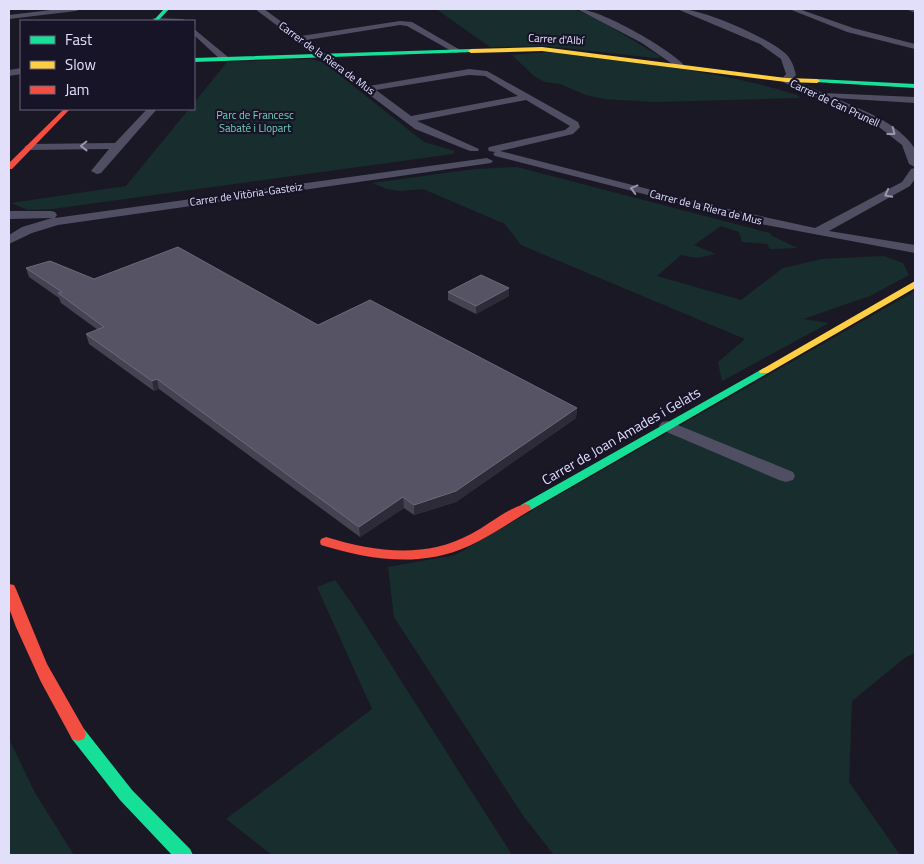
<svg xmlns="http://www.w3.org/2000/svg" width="924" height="864" font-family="'Titillium Web',sans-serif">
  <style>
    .green { fill: #182e2e }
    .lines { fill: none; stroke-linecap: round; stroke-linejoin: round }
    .street { fill: #504e62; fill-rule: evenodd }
    .fast { fill: #16e098; fill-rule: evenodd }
    .slow { fill: #ffcf43; fill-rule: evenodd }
    .jam { fill: #f24e42; fill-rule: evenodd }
    .wall { fill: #454352 }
    .shaded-wall { fill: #2d2b38 }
    .building { fill: #565464; stroke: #6c697c }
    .oneway { stroke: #9996ae }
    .labels { text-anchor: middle; stroke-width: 4.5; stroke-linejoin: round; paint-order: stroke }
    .far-street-label { font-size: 11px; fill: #e2dffb; stroke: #171428 }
    .far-park-label { font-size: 11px; fill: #73d3ba; stroke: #171428 }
    .street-label { font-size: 14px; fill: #e2dffb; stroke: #171428 }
  </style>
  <rect width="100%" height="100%" fill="#1a1824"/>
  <path class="green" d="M436,9H574L599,20L661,57L655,58L546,46L490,47Z
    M547,52C631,63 717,69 797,95L800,98L655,102L604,99L586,95L560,84L545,82L534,76L512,55Z
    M310,59L323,62L424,142L455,151L453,154L52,209L28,210L11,203L126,186L189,109H194V103L227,62Z
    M517,167L770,233L772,236L798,248L770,249L767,244L742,242L739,232L721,226L694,245L716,254L697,258L681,255L657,276L741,300L783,268L822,259L884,256L903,263L909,275L870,296L803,319L829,323L722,381L718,362L745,339L521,245L505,224L423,189L400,191L387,189L372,183L475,169Z
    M915,291V653L906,657L852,701L849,782L900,855H554L524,817L394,617L388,567L455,555Z
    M335,580L351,602L512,855H272L226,819L372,709L317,587Z
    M9,739L35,793L74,855H9Z"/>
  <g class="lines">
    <path class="street" d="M59,9H80L76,11L9,19V15Z
      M255,9H264L301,36L400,21L412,22L462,51L455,53L407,26L400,25L307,40L369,86L469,69L487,71L578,122L580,127L573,134L500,151L710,205L815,228L902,182L911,169L915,168V179L910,186L829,231L915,245V253L761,224L495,156L493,154L495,152L489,151L488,149L489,147L565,130L570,126L526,100L417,121L479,149L478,151H470L415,129ZM469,75L485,76L518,96L411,116L376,90Z
      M577,9C599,8 670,49 685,66L684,68H678L642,43Z
      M677,9C700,7 769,38 786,54C792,60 794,67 796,75L792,79L823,93L915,97V103L835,98C862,110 899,123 915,149V167L909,164L902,145L879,127L783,82L781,80L786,74L781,59L760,44Z
      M789,9H799L853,28L915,44V49L847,32Z
      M906,9H915V13Z
      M153,18L183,19L187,21H153Z
      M194,29L228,57V61H222L194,35Z
      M21,68V74L9,76V70Z
      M147,109H157L101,173L97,174L91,171L109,149L29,150L24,147L29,144L115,143Z
      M487,158L493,161L491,163L58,225L32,233L9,244V235L22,227L52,218L9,219V211H51L55,212L57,215L55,218Z
      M668,421L793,472L795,476L793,480L786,482L779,480L662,430L659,426L662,422Z"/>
    <path class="fast" d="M164,9H169L158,21H153Z
      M471,49L473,52L194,62V58Z
      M817,79L915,84V88L815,82L814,81Z
      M764,368L769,371L768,373L529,511H521L519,508L521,505Z
      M78,727L84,729L132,790L190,849L193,855H172L120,800L72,739L70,734L72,729Z"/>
    <path class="slow" d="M542,47L786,78L817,79L820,81L817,83L786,82L542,51L471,53L468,51L471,49Z
      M915,281V288L768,373H760L759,371Z"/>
    <path class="jam" d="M64,109H70L12,169H9V163Z
      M525,504L529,505L531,508L529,511C509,523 490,536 469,546C421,568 370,560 321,545L320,542L321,539L326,537C375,552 425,559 471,534C489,525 506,509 525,504Z
      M9,584L14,585L16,589L47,664L84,729L86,734L84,739L78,741L72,739L41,682L16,627L9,608Z"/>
  </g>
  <path class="wall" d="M26,268L94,279L318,325L577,408L576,418L456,502L414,515L404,508L360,537L159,389L154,391L89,344L86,334L98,330L61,303L59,298L29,277Z
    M448,292L509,296L476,314L448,300Z"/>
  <path class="shaded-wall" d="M509,288V296L476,314V306Z
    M157,379L159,389L154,391L152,381Z
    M577,408L576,418L456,502L414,515V505Z
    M403,497L404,508L360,537L359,527Z"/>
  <path class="building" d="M178,247L318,325L370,300L577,408L456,491L414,505L403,497L359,527L157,379L152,381L86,334L104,327L58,293L62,292L26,268L50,261L94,279Z
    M481,275L509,288L476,306L448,292Z"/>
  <defs><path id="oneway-chevron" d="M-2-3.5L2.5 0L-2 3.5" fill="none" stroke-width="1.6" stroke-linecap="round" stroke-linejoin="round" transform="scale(1.25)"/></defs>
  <g class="oneway">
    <use href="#oneway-chevron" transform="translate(892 132) rotate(37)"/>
    <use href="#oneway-chevron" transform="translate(84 146) rotate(179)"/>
    <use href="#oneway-chevron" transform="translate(634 189) rotate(-165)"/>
    <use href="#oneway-chevron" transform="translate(888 194) rotate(152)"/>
  </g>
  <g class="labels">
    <g class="far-street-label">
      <text transform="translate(556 39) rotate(3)" y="4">Carrer d'Albí</text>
      <text transform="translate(327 58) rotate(36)" y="4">Carrer de la Riera de Mus</text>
      <text transform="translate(835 103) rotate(25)" y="4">Carrer de Can Prunell</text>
      <text transform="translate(246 194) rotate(-8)" y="4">Carrer de Vitòria-Gasteiz</text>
      <text transform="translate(706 207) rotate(14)" y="4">Carrer de la Riera de Mus</text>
    </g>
    <g class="far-park-label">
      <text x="255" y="119">Parc de Francesc<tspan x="255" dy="13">Sabaté i Llopart</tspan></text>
    </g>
    <g class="street-label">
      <text transform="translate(621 436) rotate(-30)" y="5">Carrer de Joan Amades i Gelats</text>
    </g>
  </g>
  <rect width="924" height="864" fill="none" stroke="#e2dffb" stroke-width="20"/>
  <rect x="20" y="20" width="175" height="90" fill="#171428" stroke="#68657c"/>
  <rect x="30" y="36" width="25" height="8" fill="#16e098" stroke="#68657c"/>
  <text x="65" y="45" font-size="15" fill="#e2dffb">Fast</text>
  <rect x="30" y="61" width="25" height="8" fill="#ffcf43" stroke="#68657c"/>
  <text x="65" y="70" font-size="15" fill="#e2dffb">Slow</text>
  <rect x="30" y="86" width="25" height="8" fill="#f24e42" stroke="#68657c"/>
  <text x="65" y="95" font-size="15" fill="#e2dffb">Jam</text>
</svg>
